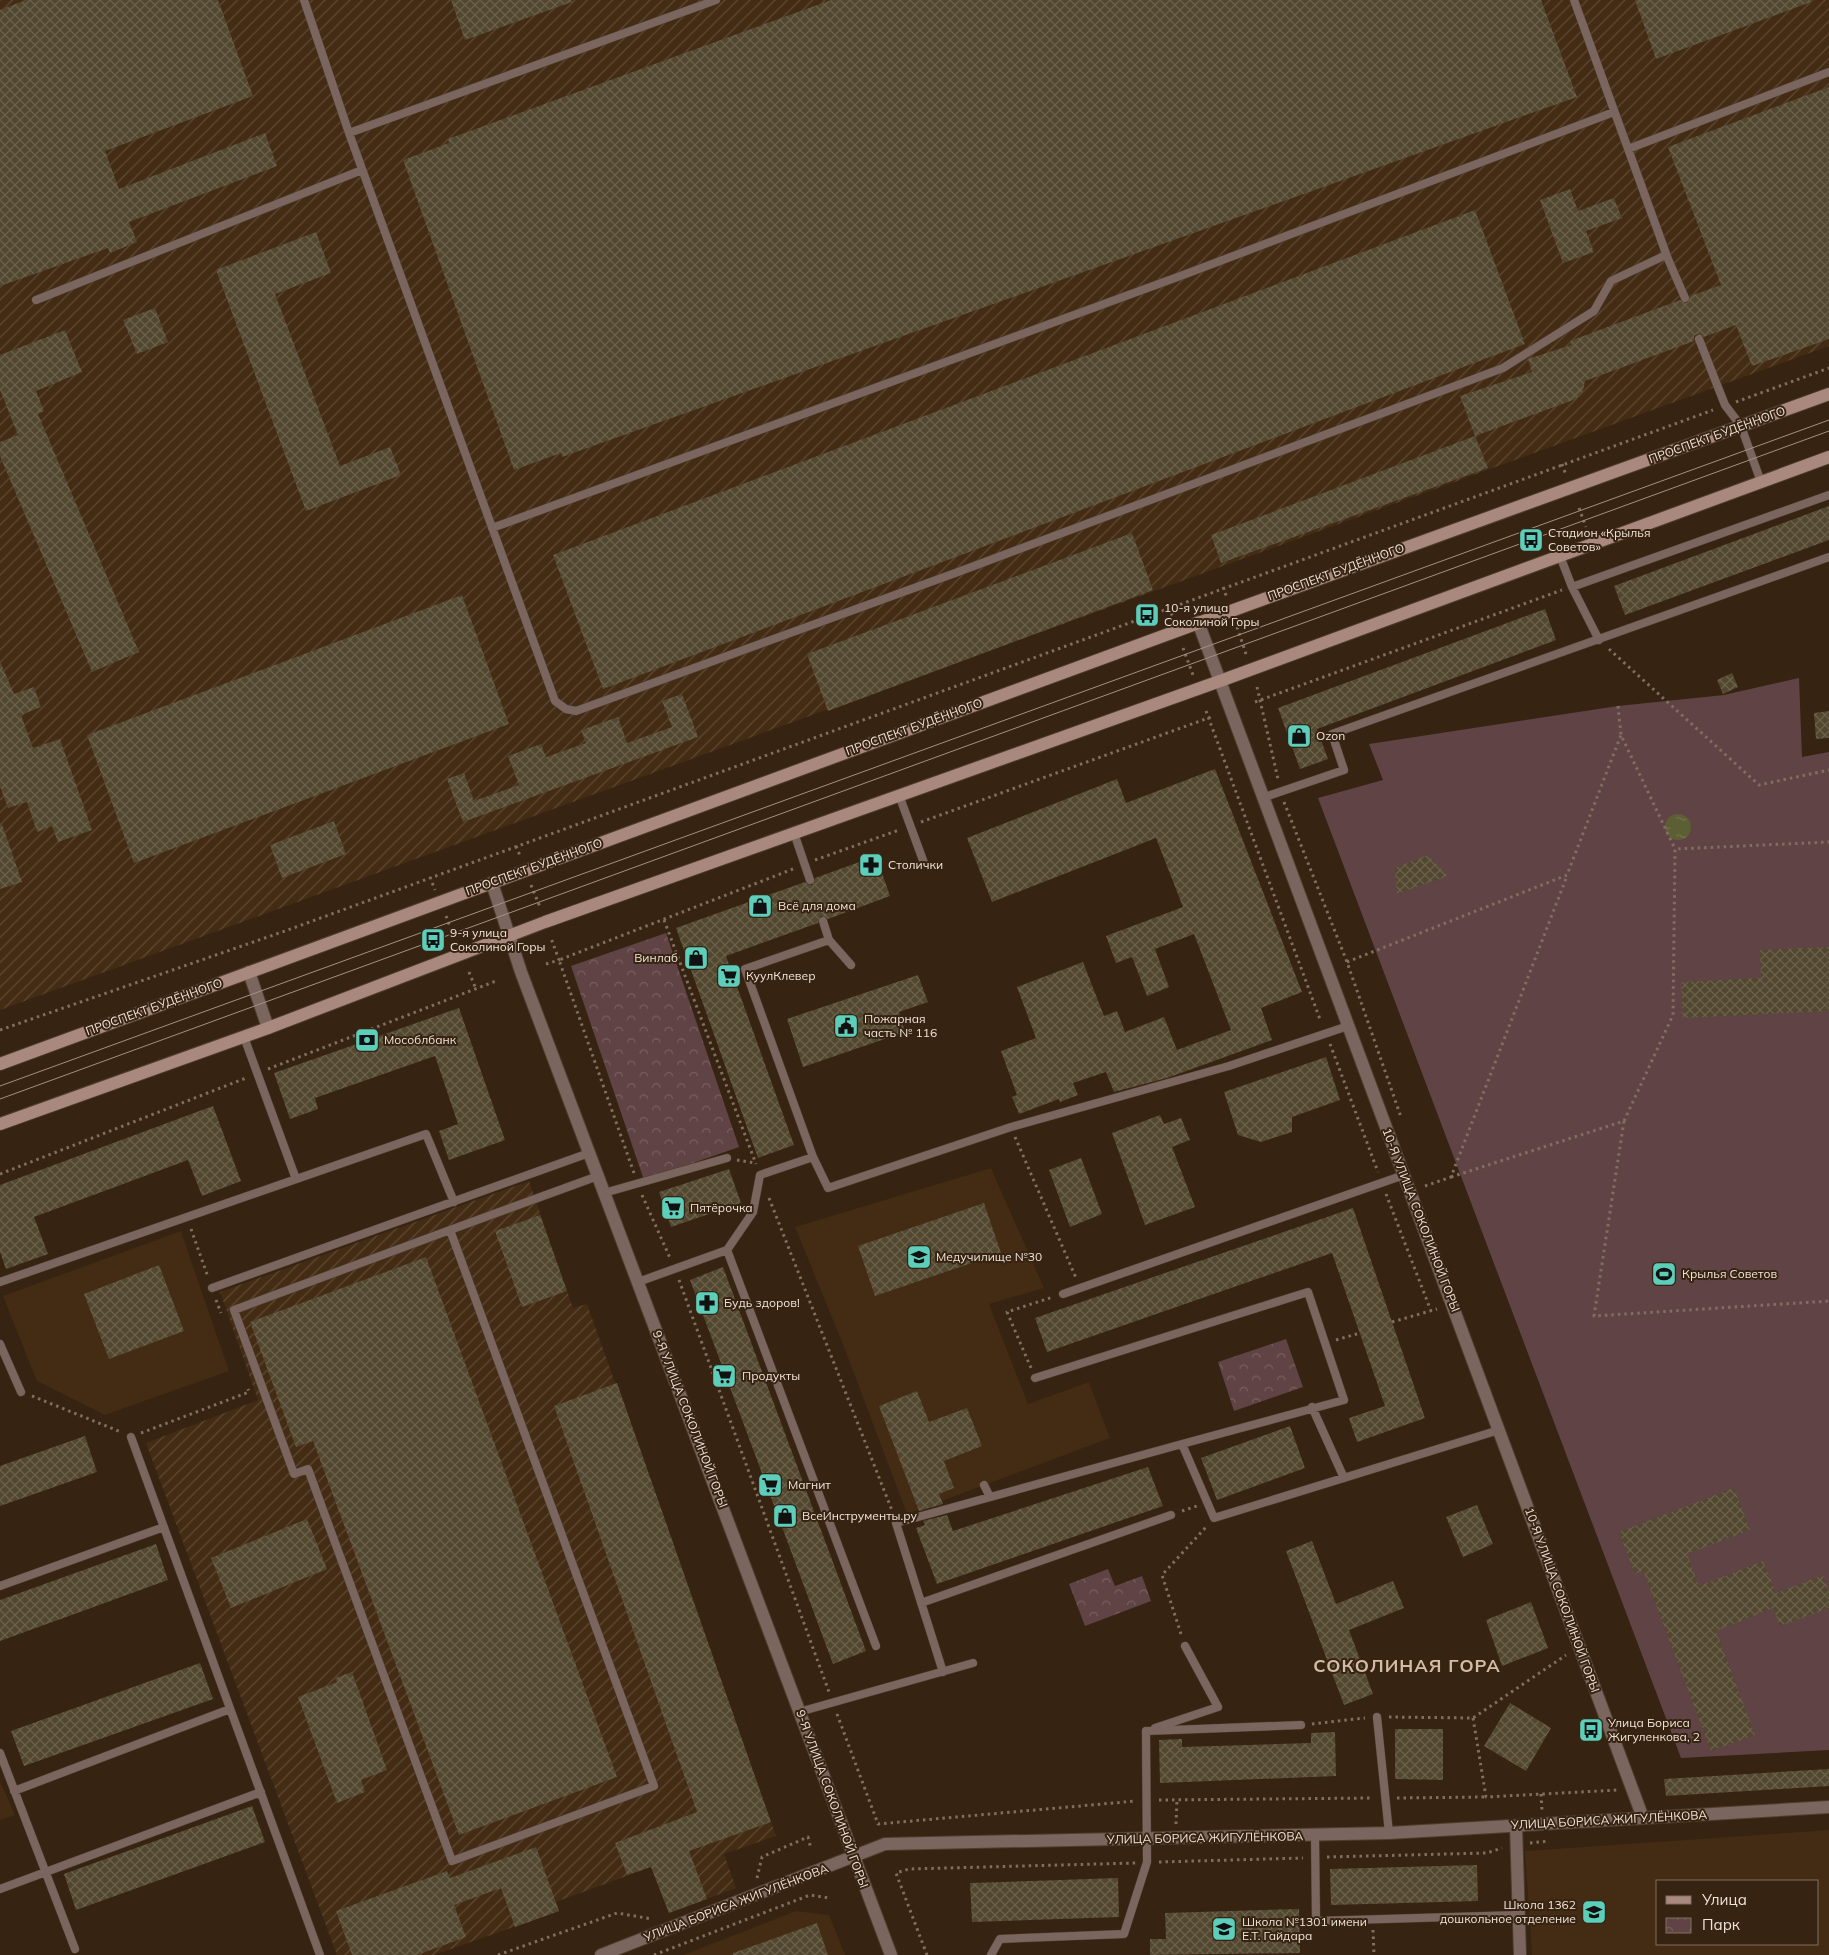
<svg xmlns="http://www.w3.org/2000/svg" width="1829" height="1955" font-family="Mulish,sans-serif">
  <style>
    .built { fill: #432b14; fill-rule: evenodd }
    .industrial { fill: url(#industrial-furrows) }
    .green { fill: #604445 }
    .park { fill: url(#park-crowns) }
    .water { fill: url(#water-ripples) }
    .building { fill: url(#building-cross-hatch) }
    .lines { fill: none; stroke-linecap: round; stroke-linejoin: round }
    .service-casing { stroke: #503e2d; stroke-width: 9 }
    .minor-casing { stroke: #503e2d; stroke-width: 14 }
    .tertiary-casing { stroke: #503e2d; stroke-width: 14 }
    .secondary-casing { stroke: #503e2d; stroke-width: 14 }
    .path { stroke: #806f60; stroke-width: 3; stroke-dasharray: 2.5 4; stroke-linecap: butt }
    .service { stroke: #7a665f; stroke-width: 8 }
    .minor { stroke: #7a665f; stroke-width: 12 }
    .tertiary { stroke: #7a665f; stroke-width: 12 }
    .secondary { stroke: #a9897e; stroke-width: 12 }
    .tram { stroke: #a19284; stroke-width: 1 }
    .labels { text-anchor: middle; stroke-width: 4; stroke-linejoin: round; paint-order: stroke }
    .street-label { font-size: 12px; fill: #f0e3d8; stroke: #362311 }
    .poi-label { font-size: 12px; fill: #f0e3d8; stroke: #362311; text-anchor: start }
    .district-label { font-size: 18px; font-weight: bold; letter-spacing: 1px; fill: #d4bba6; stroke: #362311 }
  </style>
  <defs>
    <pattern id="industrial-furrows" width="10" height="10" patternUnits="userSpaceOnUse" patternTransform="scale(1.25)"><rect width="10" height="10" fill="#432b14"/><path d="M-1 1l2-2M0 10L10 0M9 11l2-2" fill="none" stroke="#5e4a35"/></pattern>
    <pattern id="park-crowns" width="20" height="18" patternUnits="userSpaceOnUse" patternTransform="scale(1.25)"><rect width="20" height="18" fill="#604445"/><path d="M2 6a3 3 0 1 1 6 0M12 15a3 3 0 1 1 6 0" fill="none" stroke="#775f5f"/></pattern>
    <pattern id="water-ripples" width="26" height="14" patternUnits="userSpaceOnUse" patternTransform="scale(1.25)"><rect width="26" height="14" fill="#5c5e33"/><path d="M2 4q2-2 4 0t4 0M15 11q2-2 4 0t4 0" fill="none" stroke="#747550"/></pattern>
    <pattern id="building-cross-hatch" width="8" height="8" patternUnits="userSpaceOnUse" patternTransform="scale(1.25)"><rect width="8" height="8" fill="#52472f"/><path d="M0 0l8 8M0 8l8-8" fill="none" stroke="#6b614c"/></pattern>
  </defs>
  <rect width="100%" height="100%" fill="#362311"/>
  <path class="built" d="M991,1168L1044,1288L989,1304L1028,1404L1089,1382L1110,1438L907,1514L844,1347L795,1227Z
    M181,1231L229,1371L105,1415L37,1381L3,1296Z
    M0,1781L15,1815L0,1820Z
    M1829,1830V1955H1532L1525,1851ZM1658,1881H1818V1944H1658Z
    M796,1911L829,1915L845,1955H683Z"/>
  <path class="industrial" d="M0,0H1829V346L0,1010Z
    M529,1181L573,1308L587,1304L776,1836L724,1854L736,1888L669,1913L651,1867L556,1902L559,1911L434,1955H337L146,1443L258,1400L220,1292Z"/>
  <path class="green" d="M1799,678L1802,757L1829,752V1750L1681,1758L1318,798L1383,780L1369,744L1618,706L1724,695Z"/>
  <path class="park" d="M666,933L739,1147L644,1180L571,966Z
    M1286,1339L1303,1387L1234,1411L1218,1362Z
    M1108,1569L1115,1586L1142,1576L1151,1601L1085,1626L1069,1584Z"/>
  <path class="water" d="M1665 827a13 13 0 1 1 26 0a13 13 0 1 1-26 0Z"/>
  <path class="building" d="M26,0H218L253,96L105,151L119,189L265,133L277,166L129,222L137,242L110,253L108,248L0,286V10Z
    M451,0H571L572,2L465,40Z
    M831,0H1541L1577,97L562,457L561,453L514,470L403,160L449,143L448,139Z
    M1635,0H1810L1811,2L1656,59Z
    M1829,87V339L1752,366L1736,325L1704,337L1697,334L1694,336V341L1585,381L1583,391L1576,399L1475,436L1460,396L1532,372L1528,359L1571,345L1570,341L1680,300L1687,303L1690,296L1721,285L1668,147Z
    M1570,189L1578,211L1614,198L1622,218L1586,231L1594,252L1563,263L1540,200Z
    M1475,210L1525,344L603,689L553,555Z
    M316,232L331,273L275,294L340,466L390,447L401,475L306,511L216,270Z
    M155,308L168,342L137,354L123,320Z
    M65,330L82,372L36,391L44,411L38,414L139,652L92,672L0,456V442L18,435L0,390V355Z
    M1475,436L1488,468L1221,563L1211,535Z
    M1829,506V540L1625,615L1614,586Z
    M1132,533L1153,590L828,711L807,654Z
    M462,595L509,724L134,863L87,735Z
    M1545,609L1556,640L1317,729L1328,759L1300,769L1278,708Z
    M0,661L14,694L34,687L41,707L21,715L33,748L60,739L92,830L58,842L52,826L37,832L27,802L8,808L0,786Z
    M1732,673L1738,687L1723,694L1717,680Z
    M682,694L698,737L463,822L447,779L464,773L474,801L519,785L508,756L541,744L546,757L586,743L581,730L618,717L627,743L672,727L662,701Z
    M1829,711V738L1816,739L1814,713Z
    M1215,769L1302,992L1261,1008L1272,1040L1167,1078L1114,1092L1106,1072L1073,1083L1078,1095L1060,1102L1059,1099L1019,1114L1012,1097L1017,1095L1001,1051L1036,1038L1017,987L1083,962L1104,1016L1117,1011L1125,1032L1164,1017L1177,1050L1231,1030L1194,934L1155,949L1169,987L1147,996L1132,957L1116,963L1106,936L1183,907L1156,838L992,902L967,838L1117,779L1126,803Z
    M334,821L346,854L282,878L270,845Z
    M2,824L22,882L0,889V825Z
    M1428,855L1448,876L1397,894L1395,868Z
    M876,856L890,896L828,919L821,916L818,923L726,956L794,1145L758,1158L676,928L805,882L812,885L815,878Z
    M1829,947V1011L1683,1018L1681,982L1761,978L1760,950Z
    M918,975L928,1002L899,1012L905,1032L803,1067L787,1019Z
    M459,1008L505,1140L449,1160L439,1131L458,1124L435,1056L315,1098L318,1109L290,1119L274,1073Z
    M1326,1057L1340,1100L1292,1117V1132L1261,1142L1238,1135L1224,1092Z
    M213,1106L241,1181L202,1196L188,1160L34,1217L48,1254L6,1269L0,1252V1185Z
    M1160,1115L1164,1124L1181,1118L1190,1140L1172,1147L1195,1207L1145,1225L1112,1133Z
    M1081,1158L1102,1214L1070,1227L1049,1170Z
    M729,1169L741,1203L671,1227L659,1192Z
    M984,1203L1001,1253L875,1296L858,1246Z
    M1353,1208L1425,1418L1357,1442L1349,1418L1385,1406L1332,1253L1047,1352L1035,1318Z
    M540,1215L567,1291L522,1307L495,1231Z
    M426,1257L617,1777L459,1835L313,1441L296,1447L250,1322Z
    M159,1265L184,1331L109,1359L84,1294Z
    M723,1267L866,1651L833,1664L690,1280Z
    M617,1383L771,1822L689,1851L707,1899L669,1913L651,1867L627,1875L615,1843L697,1812L554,1406Z
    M917,1391L929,1422L967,1408L982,1446L944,1461L954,1488L939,1494L943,1504L919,1511L879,1406Z
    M1290,1426L1305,1468L1217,1500L1201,1458Z
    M85,1436L97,1472L0,1506V1466Z
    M1148,1467L1163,1506L937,1584L916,1528L925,1525L923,1521L947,1515L953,1531Z
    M1734,1488L1750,1530L1687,1554L1699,1586L1763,1561L1776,1593L1823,1575L1829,1591V1608L1780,1626L1773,1608L1716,1631L1755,1735L1711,1751L1643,1570L1635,1574L1619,1532Z
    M1477,1505L1493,1544L1463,1557L1446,1517Z
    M307,1519L327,1569L231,1608L211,1558Z
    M1312,1541L1336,1604L1393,1581L1404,1608L1349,1630L1373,1694L1344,1705L1286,1551Z
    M156,1544L168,1580L0,1641V1600Z
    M1531,1602L1548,1648L1502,1666L1486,1620Z
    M200,1663L213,1699L24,1766L11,1731Z
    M352,1672L387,1770L361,1780L365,1792L337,1803L298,1697L337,1682L335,1678Z
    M1510,1703L1551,1728L1526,1771L1484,1746Z
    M1395,1729H1443V1780L1395,1779Z
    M1335,1732L1336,1776L1160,1783L1159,1740L1182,1739V1747L1311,1743V1733Z
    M1829,1769V1786L1666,1796L1664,1779Z
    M252,1806L265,1842L76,1910L64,1874Z
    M536,1847L559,1911L515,1927L501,1888L454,1905L466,1937L417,1955H352L336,1911L447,1871L450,1878Z
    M1477,1865L1478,1901L1331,1905L1330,1869Z
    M1118,1878L1119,1917L972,1922L970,1883Z
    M1299,1909L1300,1953L1150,1955V1939H1166L1165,1913Z
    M817,1923L828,1955H733V1953Z"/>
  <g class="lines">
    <defs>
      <path id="service" d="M304,0L349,133L555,701L566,709L576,711L958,572L1503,368L1594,311L1611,281L1666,255
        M1574,0L1668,259L1685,298
        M349,133L716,0
        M1628,149L1829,72
        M36,300L362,170
        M1699,339L1725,405L1741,426L1761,482
        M492,528L1183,275L1614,112
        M1560,556L1572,587L1599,640
        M1572,587L1829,495
        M899,795L924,863
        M1262,798L1344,770L1332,734L1829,557
        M794,833L810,880
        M829,940L851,965
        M244,1037L296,1179
        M813,1157L828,1188L1011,1127L1229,1066L1348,1026
        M604,1193L727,1158
        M450,1230L234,1310L294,1474L308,1469L452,1861L654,1786L450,1230L598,1176
        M727,1250L876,1646
        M0,1282L426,1134L454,1202
        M638,1282L727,1250L753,1212L760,1175L813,1157L745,969L829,940L823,921
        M212,1288L589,1153
        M1063,1294L1404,1175
        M0,1344L21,1392
        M1035,1378L1308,1292L1344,1400L1182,1444L1214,1518L1499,1430
        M1312,1407L1344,1478
        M131,1437L320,1955
        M984,1485L990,1497
        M0,1586L164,1527
        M921,1603L1171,1515
        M943,1672L896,1523L1182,1444
        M799,1712L973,1663
        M1377,1717L1389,1833
        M1155,1728L1218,1707L1185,1646
        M0,1753L75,1949
        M14,1791L230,1709
        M1315,1835L1316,1921L1519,1915
        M0,1889L261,1792
        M991,1955L1000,1939L1124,1934L1147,1862L1146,1731L1301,1725"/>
      <path id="minor" d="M1198,622L1643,1818
        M249,972L268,1028
        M1516,1826L1520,1955
        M601,1955L885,1844L1389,1833L1829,1807"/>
      <path id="tertiary" d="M492,883L521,972L891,1955"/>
      <path id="secondary" d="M0,1064L1231,611L1829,394
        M0,1124L268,1028L545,922L1220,681L1829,457"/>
    </defs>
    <use href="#service" class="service-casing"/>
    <use href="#minor" class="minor-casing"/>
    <use href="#tertiary" class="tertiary-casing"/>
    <use href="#secondary" class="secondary-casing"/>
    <path class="path" d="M1736,402L1829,368
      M1562,464L1566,475
      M1579,508L1586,527
      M1223,587L1227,598
      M1169,607L1173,618
      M1237,627L1246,654
      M1183,648L1193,675
      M1609,649L1759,785L1829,770
      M1257,687L1278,779
      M1255,702L1562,590
      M1618,706L1621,735L1675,849
      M1206,711L1321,1022
      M1284,802L1347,962L1401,1117
      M921,822L1214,716
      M516,846L521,858
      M815,860L899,830
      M430,877L435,890
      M531,885L540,907
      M446,916L455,940
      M664,920L756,1164
      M1347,962L1567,875L1621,735
      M546,964L559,960L551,938
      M469,972L476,989
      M0,1030L285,931L1713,410
      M1330,1044L1378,1172
      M268,1069L496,981
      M1624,1121L1673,1015L1675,849L1829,842
      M1015,1137L1076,1278
      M737,1160L755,1163
      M634,1173L559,960L793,869
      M0,1174L246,1078
      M1451,1177L1624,1121L1594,1316L1829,1301
      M1425,1186L1451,1177L1567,876
      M1386,1194L1431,1311
      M642,1195L670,1258
      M769,1198L893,1513
      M191,1229L208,1277
      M679,1280L829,1692
      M216,1300L221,1313
      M1392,1322L1437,1309
      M1336,1340L1360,1333
      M1031,1368L1007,1312L1053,1297
      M32,1396L121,1432
      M141,1433L249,1392L248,1389
      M1182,1511L1197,1506
      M1181,1634L1162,1575L1207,1526
      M837,1714L878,1824L1136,1801
      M1389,1717L1473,1718L1566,1655
      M1473,1718L1486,1797L1618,1790
      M1312,1724L1365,1718
      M1541,1794L1542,1811
      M1397,1798L1486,1797
      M1159,1800L1373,1798
      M1176,1824L1177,1800
      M1530,1843L1549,1841
      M1327,1857L1487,1853L1502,1848
      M1159,1862L1303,1858
      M757,1878L762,1857L808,1837L811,1849
      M1373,1930L1374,1955
      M498,1955L617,1913L652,1919
      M654,1955L810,1895L829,1898
      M927,1955L896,1873L909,1869L1136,1863"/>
    <use href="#service" class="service"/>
    <use href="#minor" class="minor"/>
    <use href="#tertiary" class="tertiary"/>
    <use href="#secondary" class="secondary"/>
    <path class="tram" d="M0,1086L1829,420
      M0,1099L1829,431"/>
  </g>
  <defs>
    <symbol id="bus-square" viewBox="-11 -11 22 22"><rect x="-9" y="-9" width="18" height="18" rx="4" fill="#5cceba" stroke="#362311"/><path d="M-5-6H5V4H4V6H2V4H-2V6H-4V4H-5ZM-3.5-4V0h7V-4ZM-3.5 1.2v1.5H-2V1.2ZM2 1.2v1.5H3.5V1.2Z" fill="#111"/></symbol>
    <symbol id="shop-square" viewBox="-11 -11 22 22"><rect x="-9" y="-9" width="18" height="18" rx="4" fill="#5cceba" stroke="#362311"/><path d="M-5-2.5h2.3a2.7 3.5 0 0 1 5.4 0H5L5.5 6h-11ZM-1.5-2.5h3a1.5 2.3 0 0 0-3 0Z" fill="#111"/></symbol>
    <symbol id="pharmacy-square" viewBox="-11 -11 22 22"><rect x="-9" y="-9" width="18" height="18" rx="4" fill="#5cceba" stroke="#362311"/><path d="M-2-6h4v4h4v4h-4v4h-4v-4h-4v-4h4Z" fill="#111"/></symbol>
    <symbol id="supermarket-square" viewBox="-11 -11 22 22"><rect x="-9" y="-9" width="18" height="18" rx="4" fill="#5cceba" stroke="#362311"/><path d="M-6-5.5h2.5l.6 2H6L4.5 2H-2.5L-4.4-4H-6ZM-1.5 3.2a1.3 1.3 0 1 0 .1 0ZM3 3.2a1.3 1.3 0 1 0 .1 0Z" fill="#111"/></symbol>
    <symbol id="civic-square" viewBox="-11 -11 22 22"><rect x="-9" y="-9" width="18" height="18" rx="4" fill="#5cceba" stroke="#362311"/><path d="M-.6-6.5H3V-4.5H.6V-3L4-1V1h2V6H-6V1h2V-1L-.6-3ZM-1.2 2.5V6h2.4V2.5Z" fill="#111"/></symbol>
    <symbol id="bank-square" viewBox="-11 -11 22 22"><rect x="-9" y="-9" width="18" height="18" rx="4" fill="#5cceba" stroke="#362311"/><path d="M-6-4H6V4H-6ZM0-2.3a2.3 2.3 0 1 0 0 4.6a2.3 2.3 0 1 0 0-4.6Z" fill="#111"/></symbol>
    <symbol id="university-square" viewBox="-11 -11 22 22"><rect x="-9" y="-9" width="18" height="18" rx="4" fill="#5cceba" stroke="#362311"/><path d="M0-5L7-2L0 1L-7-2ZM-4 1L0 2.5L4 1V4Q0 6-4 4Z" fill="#111"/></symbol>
    <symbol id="stadium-square" viewBox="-11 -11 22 22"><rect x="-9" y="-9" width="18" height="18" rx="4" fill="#5cceba" stroke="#362311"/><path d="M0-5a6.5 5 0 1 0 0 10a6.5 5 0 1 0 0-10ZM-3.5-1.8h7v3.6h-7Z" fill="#111"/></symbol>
    <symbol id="school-square" viewBox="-11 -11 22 22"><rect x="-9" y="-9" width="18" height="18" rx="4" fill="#5cceba" stroke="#362311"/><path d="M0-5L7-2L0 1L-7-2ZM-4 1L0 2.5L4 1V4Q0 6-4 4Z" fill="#111"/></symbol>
  </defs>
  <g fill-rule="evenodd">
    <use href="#bus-square" x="1517" y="526" width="28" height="28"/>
    <use href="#bus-square" x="1133" y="601" width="28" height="28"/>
    <use href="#shop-square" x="1285" y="722" width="28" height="28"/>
    <use href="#pharmacy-square" x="857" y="851" width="28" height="28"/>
    <use href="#shop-square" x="746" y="892" width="28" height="28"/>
    <use href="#bus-square" x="419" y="926" width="28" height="28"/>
    <use href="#shop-square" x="682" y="944" width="28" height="28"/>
    <use href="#supermarket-square" x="715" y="962" width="28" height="28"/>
    <use href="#civic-square" x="832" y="1012" width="28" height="28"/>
    <use href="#bank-square" x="353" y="1026" width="28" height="28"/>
    <use href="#supermarket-square" x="659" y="1194" width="28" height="28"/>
    <use href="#university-square" x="905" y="1243" width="28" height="28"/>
    <use href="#stadium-square" x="1650" y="1260" width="28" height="28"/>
    <use href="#pharmacy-square" x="693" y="1289" width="28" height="28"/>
    <use href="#supermarket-square" x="710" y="1362" width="28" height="28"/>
    <use href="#supermarket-square" x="756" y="1471" width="28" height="28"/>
    <use href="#shop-square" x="771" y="1502" width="28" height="28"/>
    <use href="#bus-square" x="1577" y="1716" width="28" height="28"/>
    <use href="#school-square" x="1580" y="1898" width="28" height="28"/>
    <use href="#school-square" x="1210" y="1915" width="28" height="28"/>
  </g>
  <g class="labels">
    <g class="street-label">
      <text transform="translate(1717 435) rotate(-20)" y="4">ПРОСПЕКТ БУДЁННОГО</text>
      <text transform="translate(1336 572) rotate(-20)" y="4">ПРОСПЕКТ БУДЁННОГО</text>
      <text transform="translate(914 727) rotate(-20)" y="4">ПРОСПЕКТ БУДЁННОГО</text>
      <text transform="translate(534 867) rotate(-20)" y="4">ПРОСПЕКТ БУДЁННОГО</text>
      <text transform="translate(154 1007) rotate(-20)" y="4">ПРОСПЕКТ БУДЁННОГО</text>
      <text transform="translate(1421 1220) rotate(69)" y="4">10-Я УЛИЦА СОКОЛИНОЙ ГОРЫ</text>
      <text transform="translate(690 1419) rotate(69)" y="4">9-Я УЛИЦА СОКОЛИНОЙ ГОРЫ</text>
      <text transform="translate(1562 1600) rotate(70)" y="4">10-Я УЛИЦА СОКОЛИНОЙ ГОРЫ</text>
      <text transform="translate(832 1799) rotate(70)" y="4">9-Я УЛИЦА СОКОЛИНОЙ ГОРЫ</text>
      <text transform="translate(1609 1820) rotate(-3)" y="4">УЛИЦА БОРИСА ЖИГУЛЁНКОВА</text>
      <text transform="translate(1205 1838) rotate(-1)" y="4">УЛИЦА БОРИСА ЖИГУЛЁНКОВА</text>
      <text transform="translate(736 1903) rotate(-21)" y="4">УЛИЦА БОРИСА ЖИГУЛЁНКОВА</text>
    </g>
    <g class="poi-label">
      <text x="1548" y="537">Стадион «Крылья<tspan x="1548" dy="14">Советов»</tspan></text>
      <text x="1164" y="612">10-я улица<tspan x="1164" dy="14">Соколиной Горы</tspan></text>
      <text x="1316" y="740">Ozon</text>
      <text x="888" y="869">Столички</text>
      <text x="778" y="910">Всё для дома</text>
      <text x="450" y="937">9-я улица<tspan x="450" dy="14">Соколиной Горы</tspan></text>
      <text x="678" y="962" text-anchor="end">Винлаб</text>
      <text x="746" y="980">КуулКлевер</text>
      <text x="864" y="1023">Пожарная<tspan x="864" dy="14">часть № 116</tspan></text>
      <text x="384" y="1044">Мособлбанк</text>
      <text x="690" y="1212">Пятёрочка</text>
      <text x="936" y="1261">Медучилище №30</text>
      <text x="1682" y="1278">Крылья Советов</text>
      <text x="724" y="1307">Будь здоров!</text>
      <text x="742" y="1380">Продукты</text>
      <text x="788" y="1489">Магнит</text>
      <text x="802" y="1520">ВсеИнструменты.ру</text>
      <text x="1608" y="1727">Улица Бориса<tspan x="1608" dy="14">Жигуленкова, 2</tspan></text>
      <text x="1576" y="1909" text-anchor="end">Школа 1362<tspan x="1576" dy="14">дошкольное отделение</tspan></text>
      <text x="1242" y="1926">Школа №1301 имени<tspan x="1242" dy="14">Е.Т. Гайдара</tspan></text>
    </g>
    <g class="district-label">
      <text x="1407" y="1672">СОКОЛИНАЯ ГОРА</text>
    </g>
  </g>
  <rect x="1656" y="1880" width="162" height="65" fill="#362311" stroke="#807061"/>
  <rect x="1666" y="1896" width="25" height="8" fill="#a9897e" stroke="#807061"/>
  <text x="1702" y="1905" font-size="15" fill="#f0e3d8">Улица</text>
  <rect x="1666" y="1918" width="25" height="15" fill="url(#park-crowns)" stroke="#807061"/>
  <text x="1702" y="1930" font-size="15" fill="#f0e3d8">Парк</text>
</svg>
